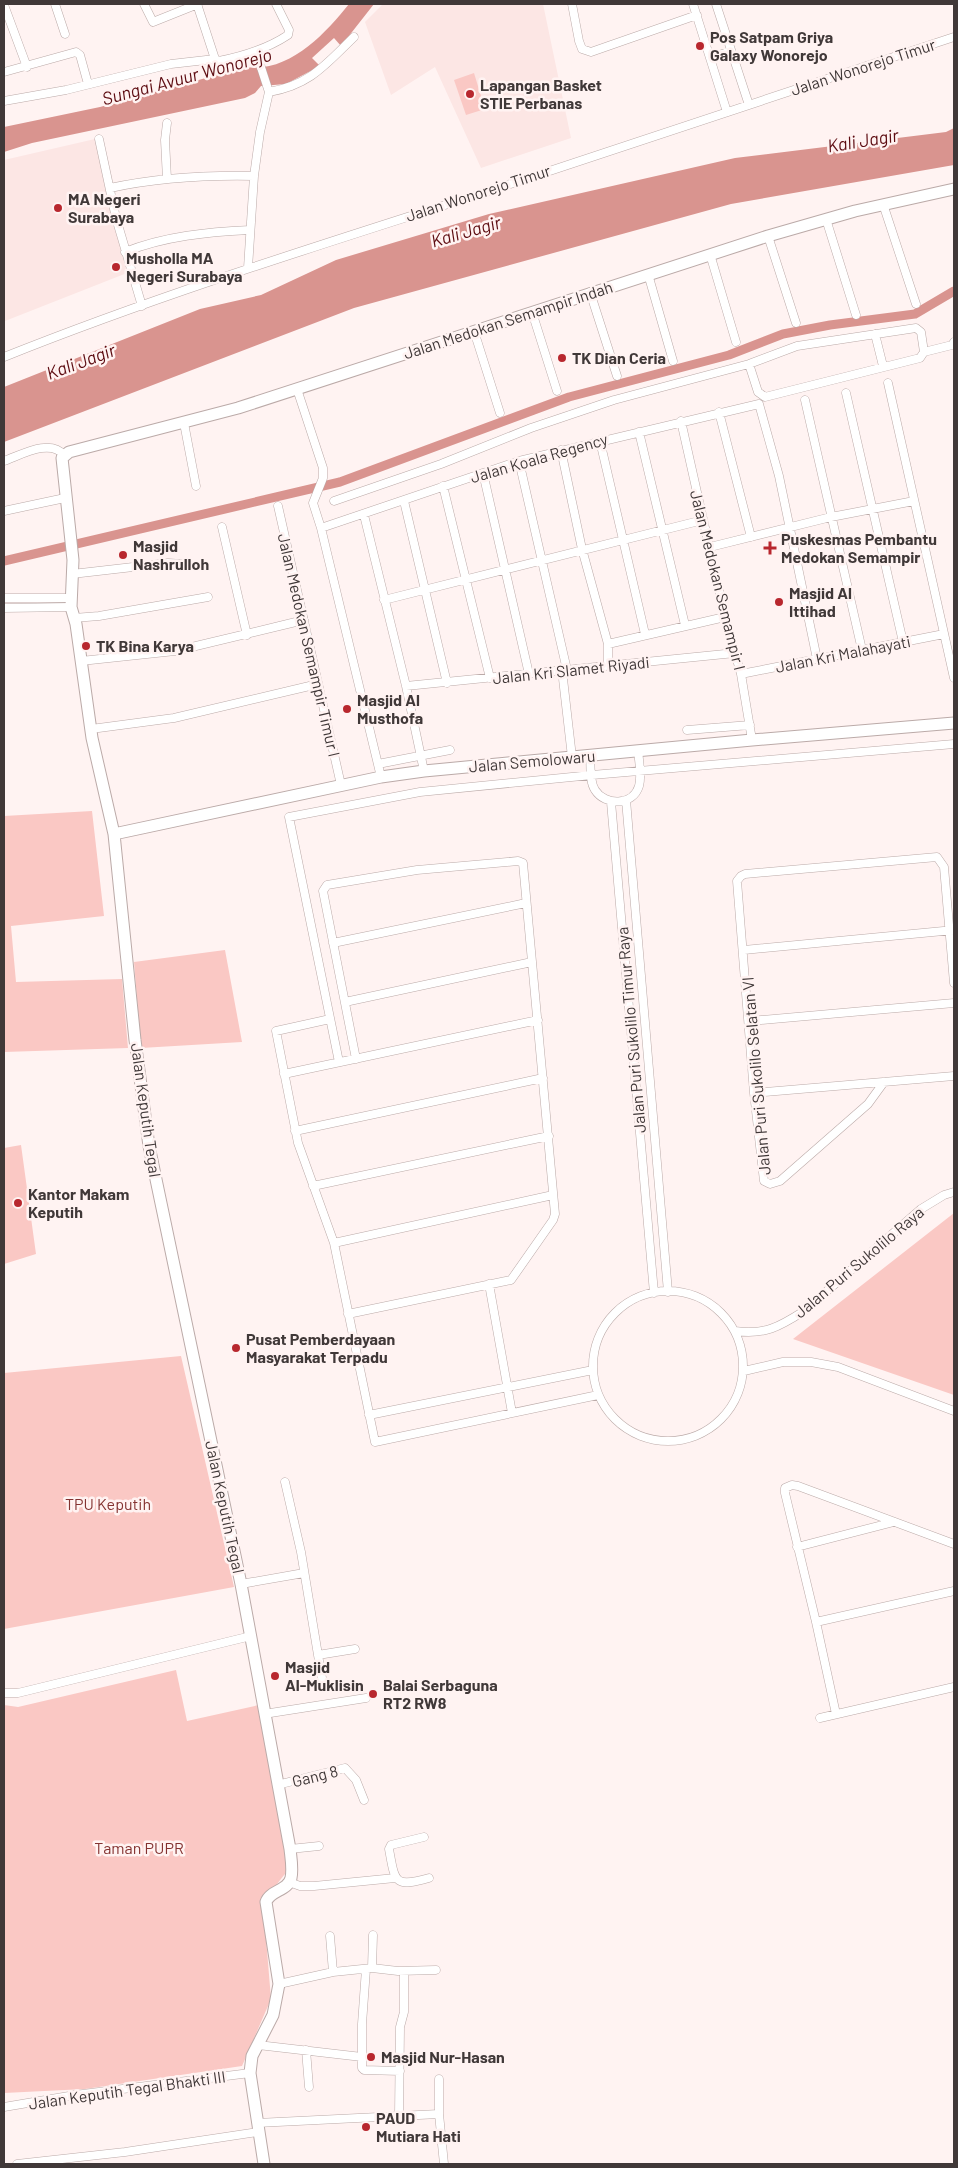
<svg xmlns="http://www.w3.org/2000/svg" width="958" height="2168" font-family="Barlow,sans-serif">
  <style>
    .built { fill: #fce6e4 }
    .green { fill: #fac8c4 }
    .water { fill: #d9948f }
    .lines { fill: none; stroke-linecap: round; stroke-linejoin: round }
    .canal { stroke: #d9948f; stroke-width: 9 }
    .street-casing { stroke: #bbaaa8; stroke-width: 9 }
    .secondary-casing { stroke: #bbaaa8; stroke-width: 13 }
    .street { stroke: #fff; stroke-width: 8 }
    .secondary { stroke: #fff; stroke-width: 11 }
    .poi-dot { fill: #b8272e; stroke: #fff3f2; stroke-width: 2 }
    .labels { text-anchor: middle; stroke-width: 5; stroke-linejoin: round; paint-order: stroke }
    .poi-label { font-size: 16px; font-weight: bold; fill: #403838; stroke: #fff3f2; text-anchor: start }
    .street-label { font-size: 16px; fill: #403838; stroke: #fff3f2 }
    .park-label { font-size: 16px; fill: #843230; stroke: #fff3f2 }
    .water-label { font-size: 18px; font-style: italic; fill: #5d0c11; stroke: #fff3f2 }
  </style>
  <rect width="100%" height="100%" fill="#fff3f2"/>
  <path class="built" d="M383,4H543L571,138L481,168L435,67L391,95L365,22Z
    M95,139L127,273L5,321L4,160Z"/>
  <path class="green" d="M474,73L485,109L466,115L454,80Z
    M92,811L104,916L11,926L16,982L122,979L128,1048L4,1052V816Z
    M225,950L242,1042L141,1048L134,962Z
    M21,1145L36,1254L4,1264V1148Z
    M954,1213V1395L793,1339Z
    M181,1356L234,1587L4,1629V1373Z
    M176,1670L187,1721L259,1705L288,1870L263,1902L271,1999L242,2066L85,2089L4,2093V1705L18,1707Z"/>
  <path class="water" d="M349,4H374L341,46L334,38L312,58L320,66L286,84L261,86L255,93L245,98L32,143L4,152V127L100,107L246,67C289,73 325,34 349,4Z
    M954,128V165L731,204L354,308L4,442V387L200,309L261,295L336,260L489,214L735,158L946,132Z"/>
  <g class="lines">
    <path class="canal" d="M4,561L340,482L569,397L729,355L783,334L830,325L915,314L954,291"/>
    <defs>
      <path id="street" d="M55,4L65,34
        M144,4L153,22L198,4
        M197,4L215,59L219,61C244,56 267,49 288,35L289,30L276,4
        M572,4L579,41L582,49L591,52L697,15
        M693,4L727,112
        M716,4L749,105
        M4,5L27,67
        M710,58L731,51
        M4,72L76,52L80,55L88,84
        M269,92C310,85 325,65 354,37
        M4,101L66,90L171,64L215,59
        M167,123L165,140L167,179
        M99,139L116,218L142,306
        M110,188C157,178 205,175 254,176
        M883,204L916,304
        M826,219L856,315
        M768,236L796,323
        M125,252C165,236 208,232 250,230
        M710,254L736,342
        M248,268L254,176L260,132L269,92L256,52
        M648,274L673,361
        M590,292L617,376
        M532,312L557,391
        M474,331L500,413
        M875,334L883,366
        M924,352L952,345L954,342
        M4,357C164,293 330,242 495,189C648,139 801,88 954,37
        M888,383L954,678
        M297,389L323,468V478L313,503L321,528L381,777
        M846,393L903,642
        M805,400L862,650
        M719,412L751,537
        M681,421L725,617L741,674L752,740
        M184,423L196,486
        M639,432L685,625
        M600,441L645,634
        M561,450L582,549L608,644
        M4,461C21,455 50,438 64,455
        M519,461L567,670
        M483,473L529,674
        M443,486L490,678
        M334,501L441,464L531,428L614,400L749,364L797,346L916,328L921,332L924,352L920,358L765,397L758,392L749,364
        M404,501L447,683
        M278,506L341,785
        M4,511L65,498
        M364,515L406,686L424,771
        M222,527L247,635
        M321,528L519,461L759,404L779,476L817,659
        M710,547L831,517L914,501
        M72,574L168,563L183,564
        M4,598H71
        M384,600L703,520
        M4,608L71,607
        M74,618L99,616L208,597
        M81,661L175,651L304,620
        M608,665V644L725,617
        M562,670L572,757
        M741,674L944,634
        M406,686L735,653
        M91,729L174,718L318,684
        M687,730L750,725
        M590,755C591,765 589,781 595,790C605,806 633,806 639,786C642,776 639,761 638,751
        M378,764L450,750
        M626,800L668,1292
        M611,802L654,1293
        M333,943L526,903
        M744,950L954,930
        M345,1002L532,962
        M330,1019L276,1031L298,1143L334,1243L375,1442L598,1395
        M750,1021L954,1003
        M339,1062L289,817L420,792L592,775L954,744
        M284,1074L538,1020
        M884,1082L868,1104L780,1181L770,1184L764,1181L754,1093L737,881L741,876L745,874L937,857L944,867L954,983
        M754,1093L954,1076
        M295,1131L543,1078
        M313,1186L549,1136
        M334,1243L553,1195
        M489,1284L512,1413
        M593 1366a75 75 0 1 1 150 0a75 75 0 1 1-150 0Z
        M348,1314L511,1280L553,1220L555,1214L523,863L518,861L417,870L327,885L323,891L356,1059
        M735,1331C765,1335 779,1327 804,1311L921,1209L944,1195L954,1192
        M744,1371L783,1362H811L838,1367L954,1411
        M369,1415L593,1370
        M285,1482L301,1552L318,1655L355,1649
        M797,1547L894,1522
        M241,1584L304,1573
        M816,1622L954,1591
        M318,1655L322,1678
        M4,1693H18L251,1636
        M264,1714L366,1698
        M836,1714L816,1622L785,1493V1488L792,1485L798,1486L954,1544
        M820,1718L954,1687
        M277,1785L345,1768L356,1780L364,1800
        M424,1837L391,1845L389,1849C395,1882 394,1888 429,1878
        M290,1849L319,1846
        M289,1882L300,1886H314L395,1878
        M330,1936L333,1972
        M372,1968L373,1935
        M366,1969L362,2024V2068L364,2070L400,2071
        M279,1984L333,1972L372,1968L398,1971L436,1970
        M258,2045L362,2057
        M306,2050L309,2087
        M439,2079V2114L444,2164
        M4,2107L75,2095L250,2073
        M399,2117L400,2027L404,2012V1971
        M257,2123L439,2114
        M17,2164L125,2152L258,2132"/>
      <path id="secondary" d="M114,834L381,777L424,771L752,740L954,723
        M264,2164L250,2073L252,2056L273,2015L279,1984L266,1902C270,1890 288,1891 291,1878C293,1869 291,1858 290,1849L241,1584L149,1146L135,1040L114,834L92,738L76,624L71,607L73,560L62,458L69,452L238,408L768,236L855,211L954,189"/>
    </defs>
    <use href="#street" class="street-casing"/>
    <use href="#secondary" class="secondary-casing"/>
    <use href="#street" class="street"/>
    <use href="#secondary" class="secondary"/>
  </g>
  <g class="poi-dot">
    <circle cx="700" cy="46" r="5"/>
    <circle cx="470" cy="94" r="5"/>
    <circle cx="58" cy="208" r="5"/>
    <circle cx="116" cy="267" r="5"/>
    <circle cx="562" cy="358" r="5"/>
    <path d="M767.5 540.5h5v5h5v5h-5v5h-5v-5h-5v-5h5z"/>
    <circle cx="123" cy="555" r="5"/>
    <circle cx="779" cy="602" r="5"/>
    <circle cx="86" cy="646" r="5"/>
    <circle cx="347" cy="709" r="5"/>
    <circle cx="18" cy="1203" r="5"/>
    <circle cx="236" cy="1348" r="5"/>
    <circle cx="275" cy="1676" r="5"/>
    <circle cx="373" cy="1694" r="5"/>
    <circle cx="371" cy="2057" r="5"/>
    <circle cx="366" cy="2127" r="5"/>
  </g>
  <g class="labels">
    <g class="poi-label">
      <text x="710" y="43">Pos Satpam Griya<tspan x="710" dy="18">Galaxy Wonorejo</tspan></text>
      <text x="480" y="91">Lapangan Basket<tspan x="480" dy="18">STIE Perbanas</tspan></text>
      <text x="68" y="205">MA Negeri<tspan x="68" dy="18">Surabaya</tspan></text>
      <text x="126" y="264">Musholla MA<tspan x="126" dy="18">Negeri Surabaya</tspan></text>
      <text x="572" y="364">TK Dian Ceria</text>
      <text x="781" y="545">Puskesmas Pembantu<tspan x="781" dy="18">Medokan Semampir</tspan></text>
      <text x="133" y="552">Masjid<tspan x="133" dy="18">Nashrulloh</tspan></text>
      <text x="789" y="599">Masjid Al<tspan x="789" dy="18">Ittihad</tspan></text>
      <text x="96" y="652">TK Bina Karya</text>
      <text x="357" y="706">Masjid Al<tspan x="357" dy="18">Musthofa</tspan></text>
      <text x="28" y="1200">Kantor Makam<tspan x="28" dy="18">Keputih</tspan></text>
      <text x="246" y="1345">Pusat Pemberdayaan<tspan x="246" dy="18">Masyarakat Terpadu</tspan></text>
      <text x="285" y="1673">Masjid<tspan x="285" dy="18">Al-Muklisin</tspan></text>
      <text x="383" y="1691">Balai Serbaguna<tspan x="383" dy="18">RT2 RW8</tspan></text>
      <text x="381" y="2063">Masjid Nur-Hasan</text>
      <text x="376" y="2124">PAUD<tspan x="376" dy="18">Mutiara Hati</tspan></text>
    </g>
    <g class="street-label">
      <text transform="translate(863 67) rotate(-18)" y="6">Jalan Wonorejo Timur</text>
      <text transform="translate(478 193) rotate(-18)" y="6">Jalan Wonorejo Timur</text>
      <text transform="translate(508 320) rotate(-18)" y="6">Jalan Medokan Semampir Indah</text>
      <text transform="translate(539 458) rotate(-16)" y="6">Jalan Koala Regency</text>
      <text transform="translate(718 580) rotate(76)" y="6">Jalan Medokan Semampir I</text>
      <text transform="translate(309 645) rotate(77)" y="6">Jalan Medokan Semampir Timur I</text>
      <text transform="translate(843 654) rotate(-11)" y="6">Jalan Kri Malahayati</text>
      <text transform="translate(571 670) rotate(-6)" y="6">Jalan Kri Slamet Riyadi</text>
      <text transform="translate(532 761) rotate(-5)" y="6">Jalan Semolowaru</text>
      <text transform="translate(631 1030) rotate(-95)" y="6">Jalan Puri Sukolilo Timur Raya</text>
      <text transform="translate(756 1076) rotate(-95)" y="6">Jalan Puri Sukolilo Selatan VI</text>
      <text transform="translate(146 1110) rotate(82)" y="6">Jalan Keputih Tegal</text>
      <text transform="translate(859 1262) rotate(-40)" y="6">Jalan Puri Sukolilo Raya</text>
      <text transform="translate(225 1507) rotate(78)" y="6">Jalan Keputih Tegal</text>
      <text transform="translate(315 1776) rotate(-14)" y="6">Gang 8</text>
      <text transform="translate(127 2090) rotate(-8)" y="6">Jalan Keputih Tegal Bhakti III</text>
    </g>
    <g class="park-label">
      <text x="108" y="1510">TPU Keputih</text>
      <text x="139" y="1854">Taman PUPR</text>
    </g>
    <g class="water-label">
      <text transform="translate(187 77) rotate(-15)" y="6">Sungai Avuur Wonorejo</text>
      <text transform="translate(863 141) rotate(-9)" y="6">Kali Jagir</text>
      <text transform="translate(466 232) rotate(-16)" y="6">Kali Jagir</text>
      <text transform="translate(81 362) rotate(-20)" y="6">Kali Jagir</text>
    </g>
  </g>
  <rect width="958" height="2168" fill="none" stroke="#403838" stroke-width="10"/>
</svg>
